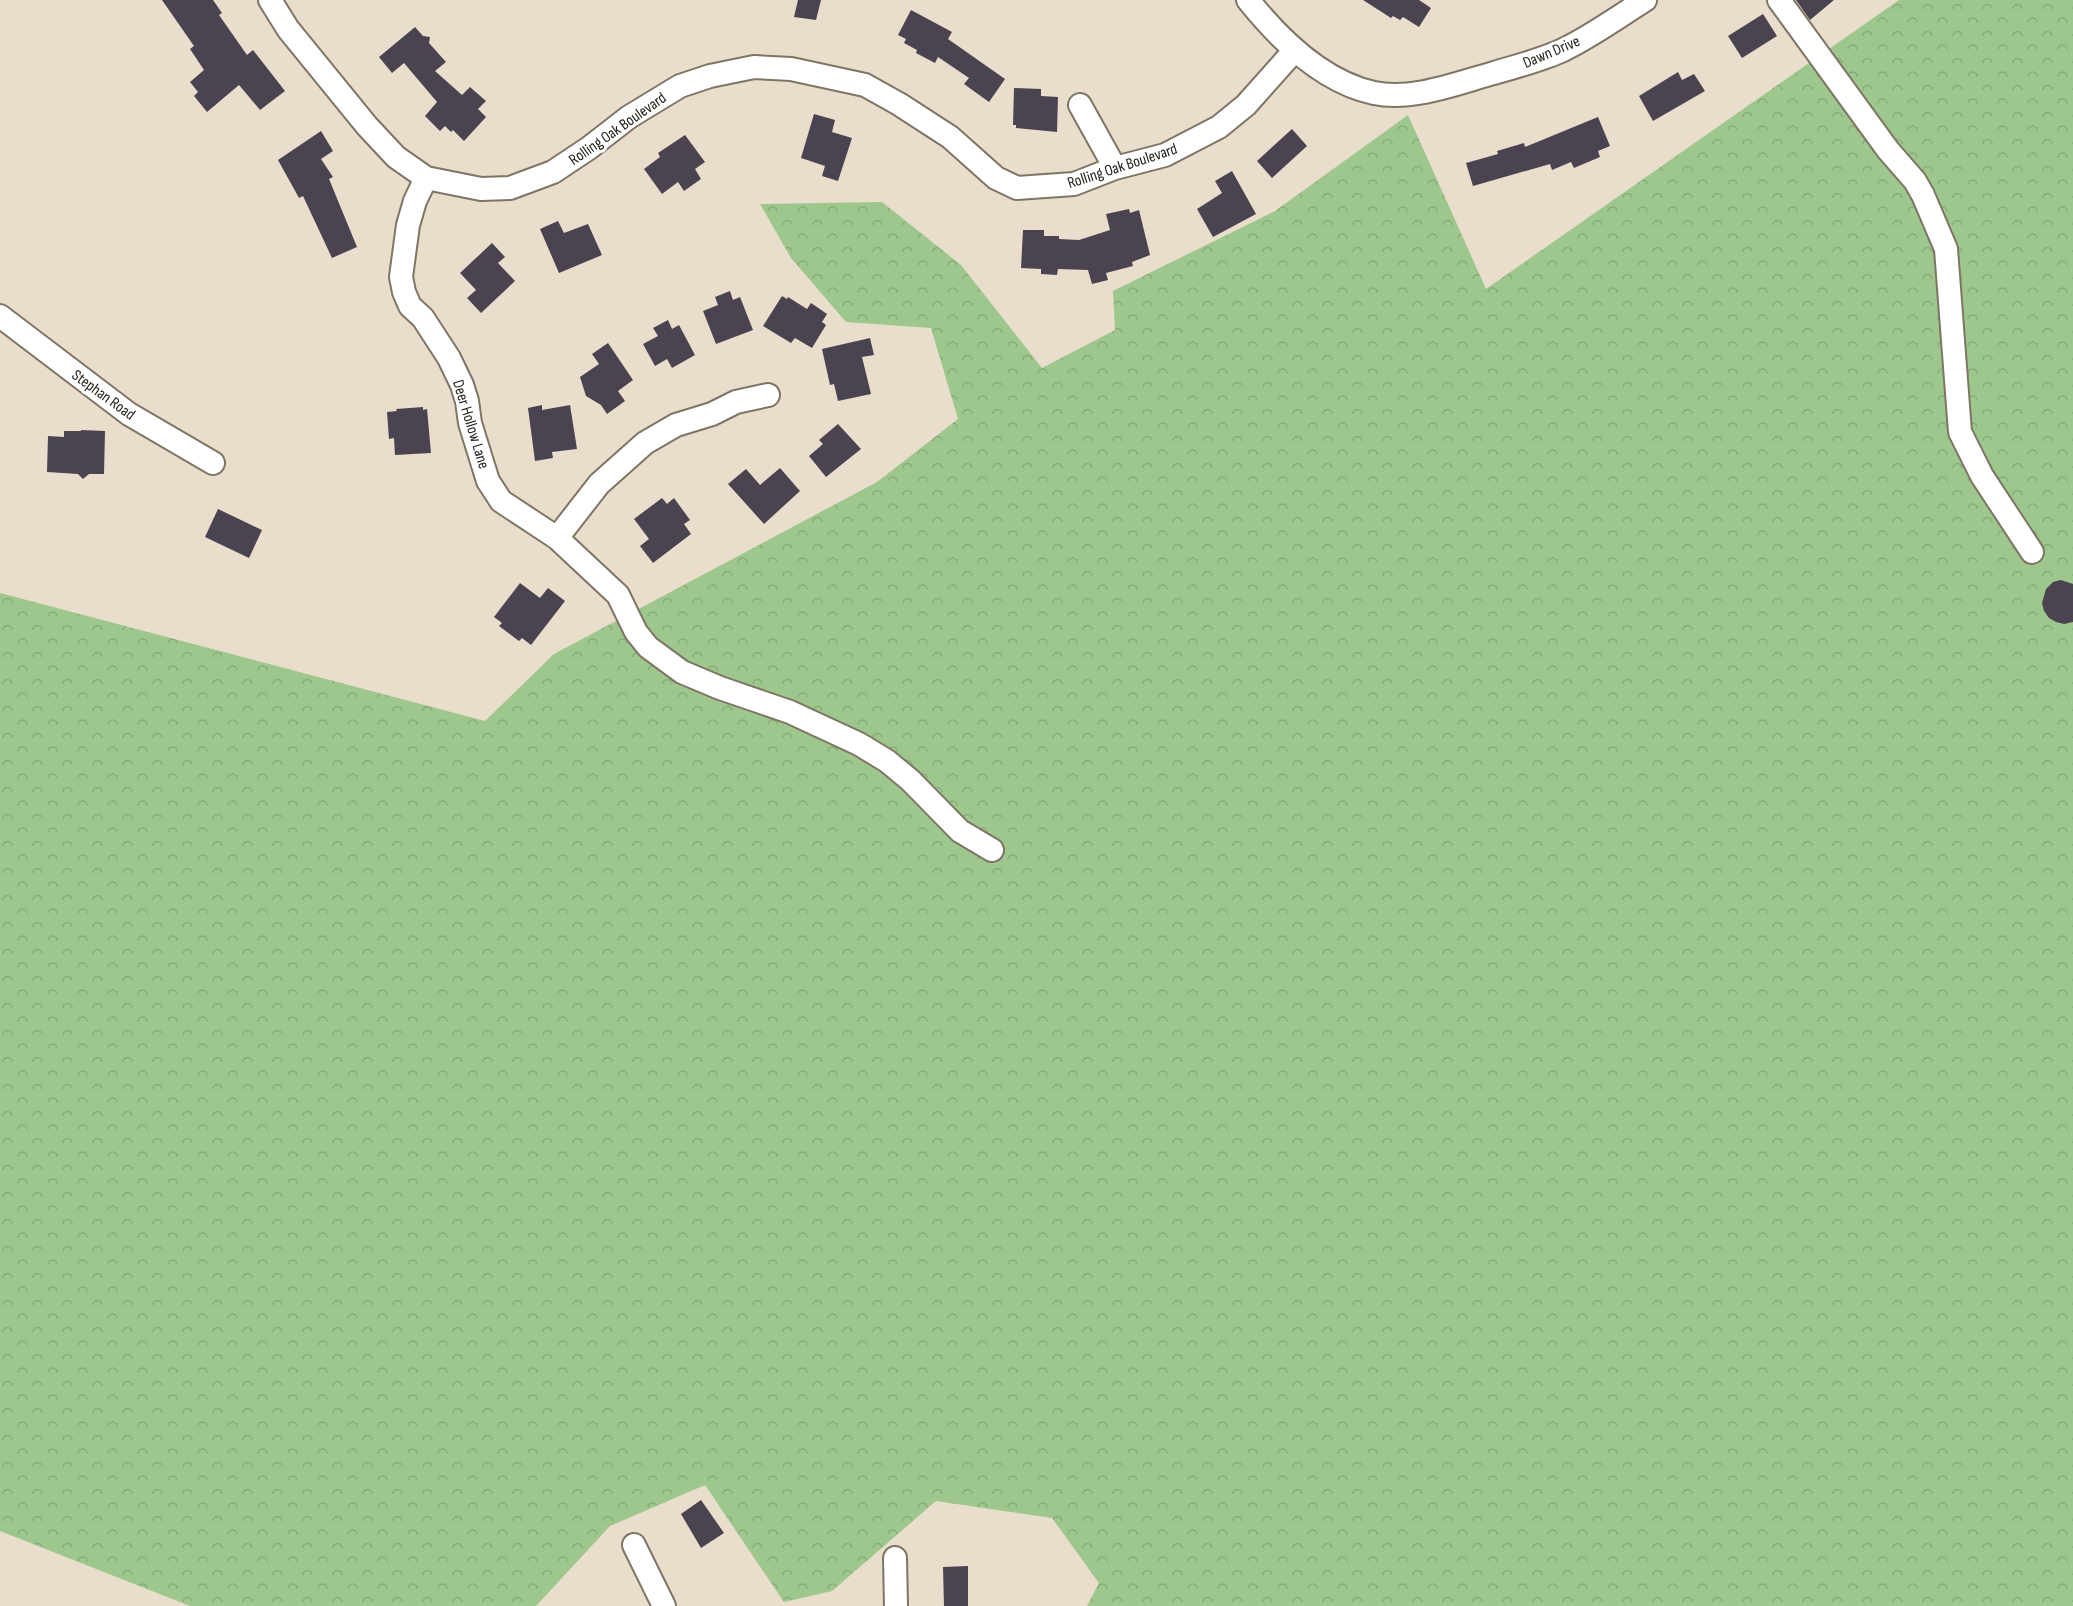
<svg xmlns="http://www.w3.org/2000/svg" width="2073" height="1606" font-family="'Sofia Sans Condensed',sans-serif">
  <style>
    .forest { fill: url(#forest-crowns) }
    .building { fill: #4c4351 }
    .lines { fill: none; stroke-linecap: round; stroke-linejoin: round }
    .minor-casing { stroke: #7f7565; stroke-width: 26 }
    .minor { stroke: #fff; stroke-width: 22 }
    .labels { text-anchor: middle; stroke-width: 6; stroke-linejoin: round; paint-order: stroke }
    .street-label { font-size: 16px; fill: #24201a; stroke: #fff }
  </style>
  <defs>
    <pattern id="forest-crowns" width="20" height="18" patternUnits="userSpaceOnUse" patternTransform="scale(1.5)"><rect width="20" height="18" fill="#9dc78c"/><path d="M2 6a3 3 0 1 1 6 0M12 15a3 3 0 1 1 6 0" fill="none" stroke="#87ab78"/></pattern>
  </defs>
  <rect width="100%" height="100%" fill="#e9ddcc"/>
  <path class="forest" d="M1899,0H2073V1606H1087L1099,1583L1052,1518L936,1501L832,1591L784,1602L705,1485L610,1526L536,1606H190L0,1531V593L485,721L554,654L877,482L958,419L931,328L846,322L791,258L760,204L882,202L961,265L1042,368L1115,330L1113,291L1275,211L1408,115L1486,289Z"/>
  <path class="building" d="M162,0H213L222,13L219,15L247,55L253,50L285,91L260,110L239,85L207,112L194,96L198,92L190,82L204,70L190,49L194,46Z
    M798,0H821L816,20L794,17Z
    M1363,0H1419L1431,8L1419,27L1403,17L1400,20L1393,16L1391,18Z
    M1796,0H1834L1810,20Z
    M911,10L952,32L948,39L1005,79L989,102L964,84L969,78L938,57L935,63L916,53L917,50L904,43L906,39L898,35Z
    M1763,14L1777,36L1742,58L1728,36Z
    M415,27L423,36L430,37L429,43L446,62L435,71L462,95L470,87L486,101L478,109L486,117L464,141L453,130L451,132L445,126L440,131L425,116L437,102L404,63L392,73L379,57Z
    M1678,72L1682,80L1694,74L1705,91L1653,121L1639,96Z
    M1014,88L1041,89V96L1058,97L1057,132L1016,128V125H1013Z
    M814,114L835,120L832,132L852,138L838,181L822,176L825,166L801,158Z
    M1598,117L1610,146L1598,151L1600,157L1574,168L1571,162L1552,170L1550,164L1473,186L1466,163L1498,154L1497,151L1524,143L1525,147Z
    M1292,129L1307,146L1272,178L1257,161Z
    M321,131L333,151L321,159L333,177L329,179L357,247L332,258L303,196L299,198L278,160Z
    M685,135L705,162L695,169L701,179L684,191L678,182L662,194L644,169L660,157L658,153Z
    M1232,171L1256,214L1213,237L1197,209L1222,193L1215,181Z
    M1129,209L1130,213L1139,210L1150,255L1132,262L1133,266L1106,273L1108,280L1092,284L1088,270L1058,269L1057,275L1041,274V269L1021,268L1023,230H1044V236H1059V239L1079,240L1110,230L1106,214Z
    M558,221L564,233L588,224L602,255L559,273L540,229Z
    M492,243L505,257L498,263L515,281L481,313L467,298L476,290L460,273Z
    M730,291L733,300L740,297L753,330L716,344L703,311L718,305L715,297Z
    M782,296L787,299L788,297L807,309L811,303L827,314L822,322L826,325L812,348L795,338L791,343L763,326Z
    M668,320L672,329L679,325L695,355L672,368L667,359L655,366L643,344L658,336L653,328Z
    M870,338L874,355L862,357L871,394L838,401L834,384L830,385L822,349Z
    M608,343L633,380L618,391L625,401L607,414L601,405L586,396L580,377L599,364L592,354Z
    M542,405V410L570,405L577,449L552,452L553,458L535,461L528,408Z
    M423,407V410L427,409L431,453L395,455L394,438L389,439L387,412L397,411L396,409Z
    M838,424L861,449L826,477L809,456L823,444L819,440Z
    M81,430L105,431L104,474H89L83,479L78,474L47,472L48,436L64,437V431H81Z
    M780,468L800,491L764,524L728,484L746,469L760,485Z
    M662,498L667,504L674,498L690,520L684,524L691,534L653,563L640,546L649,539L634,519Z
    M218,509L262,530L249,558L205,537Z
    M2061,580L2073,584V622L2064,624L2056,622L2049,618L2044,611L2042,603L2046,589L2053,582Z
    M520,583L540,598L548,588L565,601L531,645L522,638L519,641L499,626L502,623L494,617Z
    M701,1500L724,1533L701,1548L681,1514Z
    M968,1566V1606H944L943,1567Z"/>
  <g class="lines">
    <defs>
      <path id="minor" d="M270,0L288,29L367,126L396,157L426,178L481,189L510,188L553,172L589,148L629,117L680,86L710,76L754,67L791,69L865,85L899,104L950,137L996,178L1017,188L1074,184L1115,168L1165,155L1219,127L1246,105L1295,50
        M1248,0C1280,40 1323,82 1374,93C1413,101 1457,83 1494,73C1517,66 1542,60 1563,50C1592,36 1618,17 1645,0
        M1779,0L1888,150L1915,181L1923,195L1946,249L1960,432L1982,476L2032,552
        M1080,105L1115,168
        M426,178L415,201L408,225L401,277L404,292L410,306L423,318L449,358L462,385L467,401L470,423L488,481L501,501L557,538L618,595L636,632L648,647L682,672L720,688L790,712L859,744L887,761L910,780L960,831L992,850
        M0,316L129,414L213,463
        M557,538L599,484L645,443L676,425L712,414L736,402L768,395
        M634,1545L664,1606
        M895,1558L896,1606"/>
    </defs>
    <use href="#minor" class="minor-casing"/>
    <use href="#minor" class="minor"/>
  </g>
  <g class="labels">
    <g class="street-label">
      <text transform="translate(1551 51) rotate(-23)" y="6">Dawn Drive</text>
      <text transform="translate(617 128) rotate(-35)" y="6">Rolling Oak Boulevard</text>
      <text transform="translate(1122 165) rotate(-18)" y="6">Rolling Oak Boulevard</text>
      <text transform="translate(104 394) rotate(36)" y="6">Stephan Road</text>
      <text transform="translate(472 424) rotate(73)" y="6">Deer Hollow Lane</text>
    </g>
  </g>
</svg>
